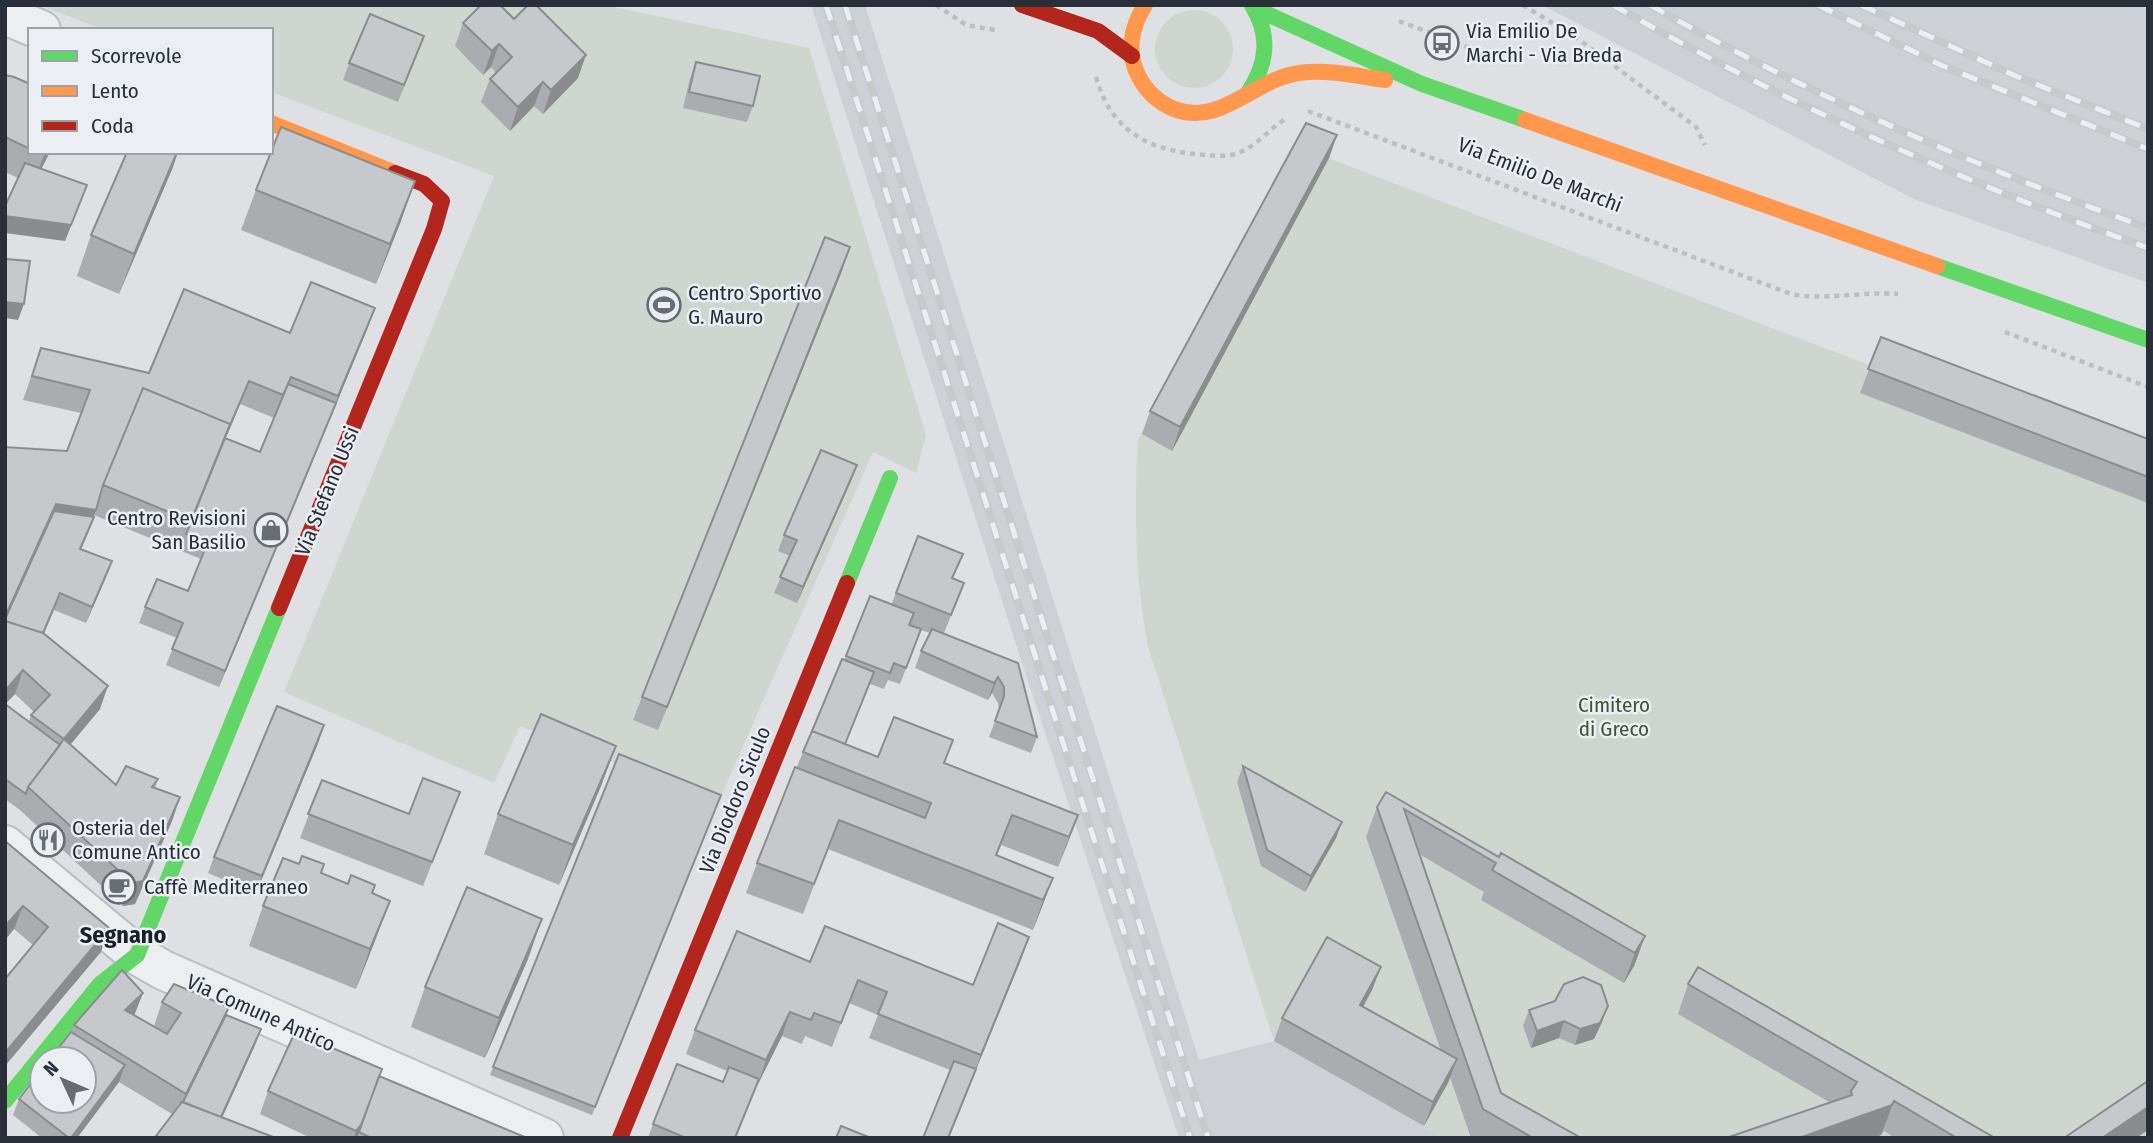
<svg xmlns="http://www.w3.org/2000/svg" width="2153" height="1143" font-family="'Fira Sans Condensed',sans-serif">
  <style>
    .built { fill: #cdd0d5 }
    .green { fill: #cfd6cf }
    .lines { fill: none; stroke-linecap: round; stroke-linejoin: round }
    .street-casing { stroke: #bcbec1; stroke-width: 42 }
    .path { stroke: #bcbfc2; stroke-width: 4.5; stroke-dasharray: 5 5; stroke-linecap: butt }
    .street { stroke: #edeef0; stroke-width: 38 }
    .fast { stroke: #63d668; stroke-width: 16 }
    .slow { stroke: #ff974d; stroke-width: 16 }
    .jam { stroke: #b3261e; stroke-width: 16 }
    .rail-casing { stroke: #c7c9cb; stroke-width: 8 }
    .rail { stroke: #ebeff3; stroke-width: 5; stroke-dasharray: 16; stroke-linecap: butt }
    .wall { fill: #aaacaf; fill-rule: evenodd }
    .shaded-wall { fill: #8b8c8e }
    .building { fill: #c6c8cb; stroke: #8b8c8e; stroke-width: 2 }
    .labels { text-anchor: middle; stroke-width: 5; stroke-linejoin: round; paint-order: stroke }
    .poi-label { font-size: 21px; fill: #282f39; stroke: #ebeff3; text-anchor: start }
    .street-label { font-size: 21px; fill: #282f39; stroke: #ebeff3 }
    .park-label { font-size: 21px; fill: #3e5436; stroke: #ebeff3 }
    .quarter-label { font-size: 24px; font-weight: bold; fill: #1a202a; stroke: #ebeff3 }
  </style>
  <rect width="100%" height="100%" fill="#dee0e3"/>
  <path class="built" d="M811,5H865L1199,1060L1274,1041L1445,1138H1179L1021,660Z
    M1542,5H2148V283L1914,199Z"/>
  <path class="green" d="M39,5H604L809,48L926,435L916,473L873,452L718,803L520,726L494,783L284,692L494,176L271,92V30H104Z
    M1155 49a39 39 0 1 1 78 0a39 39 0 1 1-78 0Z
    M1297,146L1869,365L2148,465V1138H1445L1274,1041L1148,647C1135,578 1134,510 1138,440Z"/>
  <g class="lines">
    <defs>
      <path id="street" d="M5,15L41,30
        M5,845L137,955L163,970L544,1138"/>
    </defs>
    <use href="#street" class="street-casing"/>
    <path class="path" d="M936,5L966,25L995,30
      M1523,5L1577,38L1696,127L1705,145
      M1399,21L1494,57
      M1096,77C1110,128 1145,149 1195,154C1208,155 1226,158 1238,153C1257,146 1270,128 1287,118
      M1308,111L1791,294C1826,301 1862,291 1898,294
      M2005,332L2148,387"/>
    <use href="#street" class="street"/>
    <path class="fast" d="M1254,8L1422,84L1525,120
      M1248,93C1267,64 1271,36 1252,5
      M1937,266L2148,340
      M847,583L890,478
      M5,1101L100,984L137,955L279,608"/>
    <path class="slow" d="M1145,5C1131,27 1126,53 1139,77C1146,91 1159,103 1174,109C1221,127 1254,79 1299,73C1328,69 1357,76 1385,80
      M1525,120L1937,266
      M271,123L395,173"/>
    <path class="jam" d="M1022,5L1098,31L1132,56
      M279,608L434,229L442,201L424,184L395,173
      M620,1138L847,583"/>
    <defs>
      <path id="rail" d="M826,5L1190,1138
        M845,5L1208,1138
        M1613,5C1784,103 1962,182 2148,248
        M1650,5C1809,95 1976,167 2148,228
        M1818,5L1943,66L2148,149
        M1861,5L2018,77L2148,129"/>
    </defs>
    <use href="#rail" class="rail-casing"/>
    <use href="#rail" class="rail"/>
  </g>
  <path class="wall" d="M463,23L578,78L543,114L534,106L510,131L481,102L490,79L496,73L491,67L483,75L455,46Z
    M418,52L398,102L343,80L349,63Z
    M696,62L753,106L747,122L683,108L690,78Z
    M5,75L30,84V152H50L41,168L81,201L65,241L18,178L5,172Z
    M1337,135L1329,158L1172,451L1142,434L1150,411Z
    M173,167L119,294L77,276L91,235Z
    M256,190L401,221L376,284L241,230Z
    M842,271L658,730L633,720L642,697Z
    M375,308L366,332L219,687L166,665L177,638L139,623L145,607L188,591L201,559L94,515L81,549L112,561L106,577L86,623L54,610L44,634L100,709L70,745L116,785L158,779L155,788L180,797L172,821L135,904L123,906L20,810L5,799V447L67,451L81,413L23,400L41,348L149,373ZM240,404L274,418L260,452L226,438ZM15,694L34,712L31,715L29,722L5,704Z
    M1881,337L2148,439V503L1860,393Z
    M851,481L797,603L774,593L790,556L778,551L784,535Z
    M954,579L964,583L944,633L1018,663L1037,737L1031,753L989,737L999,711L998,703L992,693L988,700L915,668L921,651L930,633L921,630L900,684L888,680L884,689L870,684L845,744L878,757L945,763L1078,815L1058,867L1001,845L997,856L1053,878L1033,930L828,849L803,914L746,893L757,863L803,752L844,660L870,596L891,605L896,593Z
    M319,741L256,893L208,873L214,857Z
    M616,746L601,786L559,885L484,854L498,814Z
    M619,754L721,795L592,1115L490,1075Z
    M1243,766L1342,822L1336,838L1305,892L1261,866L1237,782Z
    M322,780L409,814L451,815L423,886L300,838Z
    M1386,792L1499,857L1645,936L1634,966L1624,983L1481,900L1484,892L1419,854L1501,1093L1581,1138H1471L1450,1077L1424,1126L1274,1041L1282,1018L1381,967L1372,990L1363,1007L1441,1051L1366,837L1377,807Z
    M5,841L101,952L33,945L14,929L5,940Z
    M321,873L390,901L356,989L249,946L263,906Z
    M1029,937L949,1138H923L950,1070L869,1038L878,1015L849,1003L832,1047L805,1036L802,1044L782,1036L758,1084L757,1083L736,1138H648L653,1124L723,1082L727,1071L686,1054L695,1030L810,962L973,985Z
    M528,959L485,1058L411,1027L425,987Z
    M1688,984L1995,1138H1895L1884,1131L1881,1135L1831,1103L1678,1014Z
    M143,993L134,1015L167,1034L154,1026L162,1002L229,1007L226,1015L261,1029L255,1045L222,1117L276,1138H155L172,1114L119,1082L77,1138H42L13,1115L19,1099L71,1032L74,1025Z
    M1529,1010L1602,1022L1594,1039L1575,1045L1559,1038L1531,1048L1523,1026Z
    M379,1076L527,1138H311L260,1114L268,1091Z"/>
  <path class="shaded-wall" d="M499,44L491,67L483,75L492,51Z
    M586,55L578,78L543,114L551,90Z
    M543,82L534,106L510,131L518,107Z
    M1337,135L1329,158L1172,451L1180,427Z
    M45,152H50L33,185L44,155Z
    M177,152H178L173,167L119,294L134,254Z
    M415,181L401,221L376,284L390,244Z
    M87,185L65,241L5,233V216Z
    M850,247L842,271L658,730L667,707Z
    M5,302L24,304L18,320L5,318Z
    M375,308L366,332L330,419L338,396Z
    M249,381L240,404L186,535L191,521Z
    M336,403L330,419L219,687L225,671Z
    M857,465L851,481L797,603L803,587Z
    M56,504L96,510L88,533L74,565L5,622Z
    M112,561L106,577L86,623L92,607Z
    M23,670L15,694L5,704V691Z
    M998,677L992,693L988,700L994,683Z
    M108,686L100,709L55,763L64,739Z
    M324,725L319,741L256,893L262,876Z
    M616,746L601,786L559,885L573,845Z
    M180,797L172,821L135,904L123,906L132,883Z
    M1078,815L1067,845L1058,867L1069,837Z
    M1342,822L1336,838L1305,892L1311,876Z
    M1053,878L1042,907L1033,930L1043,900Z
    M390,901L375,941L356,989L370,949Z
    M23,906L14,929L5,940V929L7,924Z
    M542,919L528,959L485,1058L499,1018Z
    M109,928L101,952L5,1066V1053Z
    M1645,936L1634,966L1624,983L1635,953Z
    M1029,937L1021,960L972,1079L981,1055Z
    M1381,967L1372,990L1351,1029L1360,1005Z
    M143,993L134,1016L125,1010Z
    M1608,1006L1602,1022L1594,1039L1575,1045L1580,1029Z
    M790,1012L782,1036L758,1084L766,1060Z
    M1564,1021L1559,1038L1531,1048L1537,1031Z
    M261,1029L255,1045L213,1138L217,1125Z
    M1457,1059L1448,1083L1424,1126L1433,1102Z
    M125,1065L119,1082L77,1138H71Z
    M382,1069L357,1138H354L356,1131Z
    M1894,1101L1881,1135L1874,1138H1799Z
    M2148,1107V1130L2136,1138H2102Z"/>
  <path class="building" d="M481,5H500L514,19L528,5H536L586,55L551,90L543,82L518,107L490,79L512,57L499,44L492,51L463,23Z
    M370,14L424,36L404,85L349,63Z
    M696,62L760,76L753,106L689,92Z
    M5,75L14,77L30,84V149L5,137Z
    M1306,123L1337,135L1180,427L1150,411Z
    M281,127L415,181L390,244L256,190Z
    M127,152H177L134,254L91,235Z
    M25,163L87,185L71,225L5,216V206Z
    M825,237L850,247L667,707L642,697Z
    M5,259L30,261L24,304L5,302Z
    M311,282L375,308L338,396L291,377L283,395L249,381L228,430L230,424L143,388L103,485L96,510L56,504L5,617V447L67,451L90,390L32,376L41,348L149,373L184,289L290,333Z
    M1881,337L2148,439V477L1868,369Z
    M288,384L336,403L225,671L172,649L183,623L145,607L157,579L188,591L207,544L186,534L225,438L260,452Z
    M143,388L230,424L191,521L103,485Z
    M821,450L857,465L803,587L780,577L797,540L784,535Z
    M54,511L94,517L80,549L112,561L92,607L60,593L43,633L5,621V619Z
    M918,536L963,554L952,578L964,583L951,615L896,593Z
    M870,596L914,613L909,625L921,629L906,668L894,663L890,673L846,656Z
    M5,621L43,633L108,686L64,739L31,715L50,695L23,670L5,691Z
    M932,629L1018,663L1037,737L995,721L1004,696V687L998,677L994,683L921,651Z
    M842,659L874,672L845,744L812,731Z
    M5,704L60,745L28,787L26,794L5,779Z
    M277,706L324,725L262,876L214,857Z
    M541,714L616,746L573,845L498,814Z
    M894,717L953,740L944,763L1078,815L1069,837L1012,815L996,855L1053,878L1043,900L839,820L814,884L757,863L795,767L925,818L931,803L803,752L812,731L878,757Z
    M64,739L116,785L126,766L158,779L152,787L180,797L143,881L132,883L28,787Z
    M619,754L721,795L595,1107L493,1067Z
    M1243,766L1342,822L1311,876L1267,850Z
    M423,778L460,792L432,862L308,814L322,780L409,814Z
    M1386,792L1499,857L1501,853L1645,936L1635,953L1492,870L1496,863L1404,809L1501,1093L1581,1138H1533L1483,1109L1377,807Z
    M5,841L109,928L5,1053V979L48,927L23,906L7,924L5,923Z
    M302,856L324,864L321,873L348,884L351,875L375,885L372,893L390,901L370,949L263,906L283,858L299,864Z
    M467,887L542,919L499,1018L425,987Z
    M998,923L1029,937L981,1055L878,1014L887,992L858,980L841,1023L814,1013L811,1020L790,1012L766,1060L695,1030L737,931L810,962L825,926L973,985Z
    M1327,937L1381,967L1360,1005L1457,1059L1433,1102L1282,1018Z
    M1698,967L1995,1138H1957L1894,1101L1892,1105L1799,1138H1726L1852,1095L1851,1091L1857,1082L1688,984Z
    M122,970L143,993L125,1010L167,1034L181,1013L162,1002L174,984L229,1007L186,1094L74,1025Z
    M1583,977L1601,985L1608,1006L1600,1023L1580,1029L1564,1021L1537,1031L1529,1010L1555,1001L1564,984Z
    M226,1015L261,1029L221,1117L183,1102Z
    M71,1032L125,1065L71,1138H69L19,1099L42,1069V1101H84V1059H50Z
    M295,1032L382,1069L361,1125L356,1131L268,1091Z
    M954,1061L976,1069L948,1138H923Z
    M677,1064L723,1082L729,1067L759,1079L735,1138H686L653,1124Z
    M379,1076L527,1138H371L359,1132Z
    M2148,1081V1107L2102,1138H2064Z
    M182,1102L276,1138H162L156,1136Z
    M841,1126L871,1138H836Z"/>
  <defs>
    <symbol id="bus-ring" viewBox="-11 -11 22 22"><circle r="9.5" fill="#ebeff3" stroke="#686d74" stroke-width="1.5"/><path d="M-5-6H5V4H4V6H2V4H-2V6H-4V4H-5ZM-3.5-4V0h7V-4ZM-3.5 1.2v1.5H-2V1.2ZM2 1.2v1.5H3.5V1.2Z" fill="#686d74"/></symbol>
    <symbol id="stadium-ring" viewBox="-11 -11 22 22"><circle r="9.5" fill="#ebeff3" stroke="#686d74" stroke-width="1.5"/><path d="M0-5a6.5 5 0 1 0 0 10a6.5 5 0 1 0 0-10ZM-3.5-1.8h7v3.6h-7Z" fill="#686d74"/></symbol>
    <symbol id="shop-ring" viewBox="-11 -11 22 22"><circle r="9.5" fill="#ebeff3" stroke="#686d74" stroke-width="1.5"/><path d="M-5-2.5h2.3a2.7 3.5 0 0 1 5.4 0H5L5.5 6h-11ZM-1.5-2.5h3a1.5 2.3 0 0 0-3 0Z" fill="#686d74"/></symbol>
    <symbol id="restaurant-ring" viewBox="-11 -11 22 22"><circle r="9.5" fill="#ebeff3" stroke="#686d74" stroke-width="1.5"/><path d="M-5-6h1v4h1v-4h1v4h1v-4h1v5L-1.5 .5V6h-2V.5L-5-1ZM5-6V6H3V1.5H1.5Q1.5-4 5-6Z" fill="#686d74"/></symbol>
    <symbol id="cafe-ring" viewBox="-11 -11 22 22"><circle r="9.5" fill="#ebeff3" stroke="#686d74" stroke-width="1.5"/><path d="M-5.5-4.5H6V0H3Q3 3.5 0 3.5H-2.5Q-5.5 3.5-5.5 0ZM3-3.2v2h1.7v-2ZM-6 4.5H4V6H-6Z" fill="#686d74"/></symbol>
  </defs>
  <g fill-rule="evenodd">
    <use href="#bus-ring" x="1423" y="24" width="38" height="38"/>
    <use href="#stadium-ring" x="645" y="286" width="38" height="38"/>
    <use href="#shop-ring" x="252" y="511" width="38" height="38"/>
    <use href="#restaurant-ring" x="29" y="821" width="38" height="38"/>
    <use href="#cafe-ring" x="100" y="868" width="38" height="38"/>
  </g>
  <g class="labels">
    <g class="poi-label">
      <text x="1466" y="38">Via Emilio De<tspan x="1466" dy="24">Marchi - Via Breda</tspan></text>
      <text x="688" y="300">Centro Sportivo<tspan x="688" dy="24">G. Mauro</tspan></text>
      <text x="246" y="525" text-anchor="end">Centro Revisioni<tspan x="246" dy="24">San Basilio</tspan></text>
      <text x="72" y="835">Osteria del<tspan x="72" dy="24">Comune Antico</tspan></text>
      <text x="144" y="894">Caffè Mediterraneo</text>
    </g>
    <g class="street-label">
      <text transform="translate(1540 175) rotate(21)" y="7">Via Emilio De Marchi</text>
      <text transform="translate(327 491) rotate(-68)" y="7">Via Stefano Ussi</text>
      <text transform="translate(735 800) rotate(-68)" y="7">Via Diodoro Siculo</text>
      <text transform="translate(261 1013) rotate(24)" y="7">Via Comune Antico</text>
    </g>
    <g class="park-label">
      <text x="1614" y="712">Cimitero<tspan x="1614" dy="24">di Greco</tspan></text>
    </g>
    <g class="quarter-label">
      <text x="123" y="943">Segnano</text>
    </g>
  </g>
  <rect width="2153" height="1143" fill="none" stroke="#282f39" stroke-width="14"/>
  <rect x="28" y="28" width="245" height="126" fill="#ebeff3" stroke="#9da2a9" stroke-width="2"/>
  <rect x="42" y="51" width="35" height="10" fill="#63d668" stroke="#9da2a9" stroke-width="2"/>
  <text x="91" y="63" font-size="21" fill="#282f39">Scorrevole</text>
  <rect x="42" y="86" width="35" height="10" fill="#ff974d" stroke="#9da2a9" stroke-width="2"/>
  <text x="91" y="98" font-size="21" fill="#282f39">Lento</text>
  <rect x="42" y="121" width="35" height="10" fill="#b3261e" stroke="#9da2a9" stroke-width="2"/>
  <text x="91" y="133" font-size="21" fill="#282f39">Coda</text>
  <g transform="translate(63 1080) rotate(314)"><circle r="33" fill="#ebeff3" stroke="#9da2a9" stroke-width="2"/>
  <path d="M0-5L12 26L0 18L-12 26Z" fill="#686d74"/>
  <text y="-10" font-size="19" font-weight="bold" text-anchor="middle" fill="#282f39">N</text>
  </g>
</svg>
